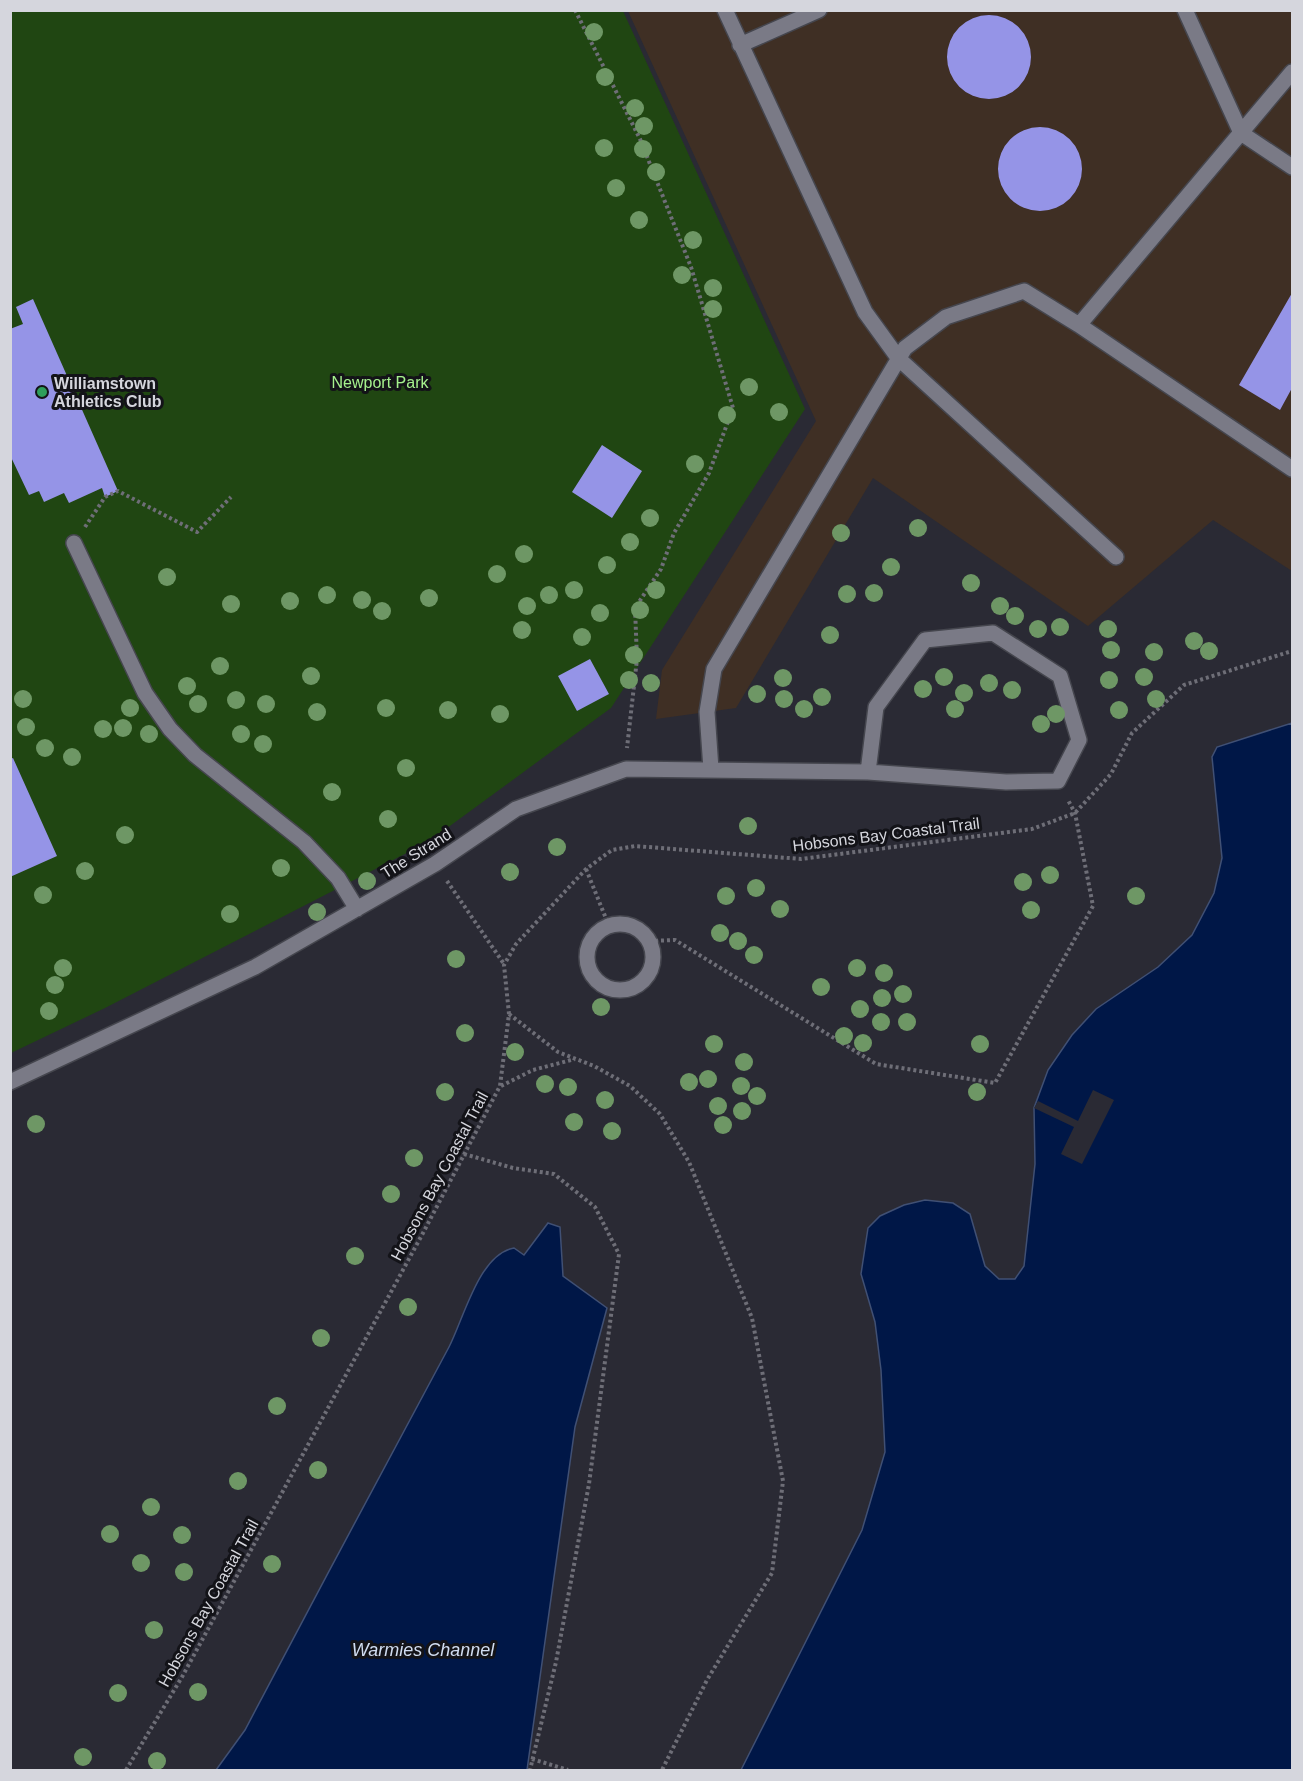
<svg xmlns="http://www.w3.org/2000/svg" width="1303" height="1781" font-family="Helvetica,sans-serif">
  <style>
    .industrial { fill: #3f2f24 }
    .green { fill: #204612 }
    .water { fill: #001747; stroke: #405074; stroke-width: 1.5 }
    .pier { fill: #2a2a34 }
    .building { fill: #9594e7 }
    .lines { fill: none; stroke-linecap: round; stroke-linejoin: round }
    .minor-casing { stroke: #45464e; stroke-width: 18 }
    .path { stroke: #6e6e77; stroke-width: 4; stroke-dasharray: 3 3; stroke-linecap: butt }
    .minor { stroke: #7a7a86; stroke-width: 15 }
    .tree { fill: #6e9765 }
    .leisure-dot { fill: #2e9e5b; stroke: #131318; stroke-width: 2 }
    .labels { text-anchor: middle; stroke-width: 6; stroke-linejoin: round; paint-order: stroke }
    .park-label { font-size: 16px; fill: #a5f18d; stroke: #131318 }
    .poi-label { font-size: 16px; font-weight: bold; fill: #d5d6dd; stroke: #131318; text-anchor: start }
    .street-label { font-size: 16px; fill: #d5d6dd; stroke: #131318 }
    .water-label { font-size: 18px; font-style: italic; fill: #d1ddf1; stroke: #131318 }
  </style>
  <rect width="100%" height="100%" fill="#2a2a34"/>
  <path class="industrial" d="M628,11H1292V571L1213,520L1088,626L873,478L736,708L656,719L662,670L816,421Z"/>
  <path class="green" d="M11,11H623L805,409L611,708L428,842L105,1008L11,1053Z"/>
  <path class="water" d="M1292,723V1770H741L862,1530L885,1452L881,1370L875,1322L861,1274L868,1228L880,1216L904,1205L925,1200L953,1203L970,1214L985,1266L999,1279H1015L1024,1266L1035,1164L1034,1108L1048,1070L1072,1035L1096,1009L1158,967L1192,935L1214,893L1222,858L1212,757L1217,747Z
    M548,1223L560,1227L563,1276L607,1308L575,1427L527,1770H216L245,1730C312,1602 381,1474 449,1347C464,1318 479,1254 514,1248L524,1255Z"/>
  <path class="pier" d="M1093,1090L1114,1100L1082,1164L1061,1154L1074,1127L1034,1108L1038,1101L1078,1121Z"/>
  <path class="building" d="M947 57a42 42 0 1 1 84 0a42 42 0 1 1-84 0Z
    M998 169a42 42 0 1 1 84 0a42 42 0 1 1-84 0Z
    M1292,293V388L1280,410L1239,385Z
    M33,299L118,491L105,497L102,488L69,503L64,493L44,502L39,491L29,495L10,455V329L23,324L16,307Z
    M602,445L642,471L612,518L572,492Z
    M590,659L609,694L577,711L558,676Z
    M13,758L57,856L10,877V759Z"/>
  <g class="lines">
    <defs>
      <path id="minor" d="M725,10L865,312L899,359L1116,557
        M1185,10L1241,133L1292,167
        M740,45L819,10
        M1079,325L1292,469
        M74,543L145,693L170,729L195,755L304,842L338,878L357,909
        M711,769L707,712L714,669L905,348L946,317L1024,291L1079,325L1292,72
        M587 957a33 33 0 1 1 66 0a33 33 0 1 1-66 0Z
        M10,1082L255,967L435,864L516,809L626,769L868,772L1006,782L1058,781L1079,740L1060,676L993,633L925,640L876,707L868,772"/>
    </defs>
    <use href="#minor" class="minor-casing"/>
    <path class="path" d="M575,10L640,139L691,267L733,408L709,473L674,533L661,569L635,608L637,659L627,748
      M85,527L105,497L118,491L197,532L231,497
      M586,869L609,926
      M447,881L504,964
      M649,941L675,940L876,1064L995,1083L1093,906L1075,813L1068,800
      M509,1014L558,1052L594,1066L630,1086L660,1114L689,1162L752,1318L783,1481L772,1573L707,1680L662,1770
      M501,1086L533,1070L575,1059
      M464,1154L513,1168L554,1174L595,1207L619,1254L589,1484L556,1662L530,1770
      M532,1759L568,1770
      M126,1770L182,1677L423,1233L500,1086L509,1014L504,965L516,944L586,869L612,850L635,846L801,859L1032,829L1075,813L1111,774L1132,733L1184,685L1292,651"/>
    <use href="#minor" class="minor"/>
  </g>
  <g class="tree">
    <circle cx="594" cy="32" r="9"/>
    <circle cx="605" cy="77" r="9"/>
    <circle cx="635" cy="108" r="9"/>
    <circle cx="644" cy="126" r="9"/>
    <circle cx="604" cy="148" r="9"/>
    <circle cx="643" cy="149" r="9"/>
    <circle cx="656" cy="172" r="9"/>
    <circle cx="616" cy="188" r="9"/>
    <circle cx="639" cy="220" r="9"/>
    <circle cx="693" cy="240" r="9"/>
    <circle cx="682" cy="275" r="9"/>
    <circle cx="713" cy="288" r="9"/>
    <circle cx="713" cy="309" r="9"/>
    <circle cx="749" cy="387" r="9"/>
    <circle cx="779" cy="412" r="9"/>
    <circle cx="727" cy="415" r="9"/>
    <circle cx="695" cy="464" r="9"/>
    <circle cx="650" cy="518" r="9"/>
    <circle cx="918" cy="528" r="9"/>
    <circle cx="841" cy="533" r="9"/>
    <circle cx="630" cy="542" r="9"/>
    <circle cx="524" cy="554" r="9"/>
    <circle cx="607" cy="565" r="9"/>
    <circle cx="891" cy="567" r="9"/>
    <circle cx="497" cy="574" r="9"/>
    <circle cx="167" cy="577" r="9"/>
    <circle cx="971" cy="583" r="9"/>
    <circle cx="574" cy="590" r="9"/>
    <circle cx="656" cy="590" r="9"/>
    <circle cx="874" cy="593" r="9"/>
    <circle cx="847" cy="594" r="9"/>
    <circle cx="327" cy="595" r="9"/>
    <circle cx="549" cy="595" r="9"/>
    <circle cx="429" cy="598" r="9"/>
    <circle cx="362" cy="600" r="9"/>
    <circle cx="290" cy="601" r="9"/>
    <circle cx="231" cy="604" r="9"/>
    <circle cx="527" cy="606" r="9"/>
    <circle cx="1000" cy="606" r="9"/>
    <circle cx="640" cy="610" r="9"/>
    <circle cx="382" cy="611" r="9"/>
    <circle cx="600" cy="613" r="9"/>
    <circle cx="1015" cy="616" r="9"/>
    <circle cx="1060" cy="627" r="9"/>
    <circle cx="1038" cy="629" r="9"/>
    <circle cx="1108" cy="629" r="9"/>
    <circle cx="522" cy="630" r="9"/>
    <circle cx="830" cy="635" r="9"/>
    <circle cx="582" cy="637" r="9"/>
    <circle cx="1194" cy="641" r="9"/>
    <circle cx="1111" cy="650" r="9"/>
    <circle cx="1209" cy="651" r="9"/>
    <circle cx="1154" cy="652" r="9"/>
    <circle cx="634" cy="655" r="9"/>
    <circle cx="220" cy="666" r="9"/>
    <circle cx="311" cy="676" r="9"/>
    <circle cx="944" cy="677" r="9"/>
    <circle cx="1144" cy="677" r="9"/>
    <circle cx="783" cy="678" r="9"/>
    <circle cx="629" cy="680" r="9"/>
    <circle cx="1109" cy="680" r="9"/>
    <circle cx="651" cy="683" r="9"/>
    <circle cx="989" cy="683" r="9"/>
    <circle cx="187" cy="686" r="9"/>
    <circle cx="923" cy="689" r="9"/>
    <circle cx="1012" cy="690" r="9"/>
    <circle cx="964" cy="693" r="9"/>
    <circle cx="757" cy="694" r="9"/>
    <circle cx="822" cy="697" r="9"/>
    <circle cx="23" cy="699" r="9"/>
    <circle cx="784" cy="699" r="9"/>
    <circle cx="1156" cy="699" r="9"/>
    <circle cx="236" cy="700" r="9"/>
    <circle cx="198" cy="704" r="9"/>
    <circle cx="266" cy="704" r="9"/>
    <circle cx="130" cy="708" r="9"/>
    <circle cx="386" cy="708" r="9"/>
    <circle cx="804" cy="709" r="9"/>
    <circle cx="955" cy="709" r="9"/>
    <circle cx="448" cy="710" r="9"/>
    <circle cx="1119" cy="710" r="9"/>
    <circle cx="317" cy="712" r="9"/>
    <circle cx="500" cy="714" r="9"/>
    <circle cx="1056" cy="714" r="9"/>
    <circle cx="1041" cy="724" r="9"/>
    <circle cx="26" cy="727" r="9"/>
    <circle cx="123" cy="728" r="9"/>
    <circle cx="103" cy="729" r="9"/>
    <circle cx="149" cy="734" r="9"/>
    <circle cx="241" cy="734" r="9"/>
    <circle cx="263" cy="744" r="9"/>
    <circle cx="45" cy="748" r="9"/>
    <circle cx="72" cy="757" r="9"/>
    <circle cx="406" cy="768" r="9"/>
    <circle cx="332" cy="792" r="9"/>
    <circle cx="388" cy="819" r="9"/>
    <circle cx="748" cy="826" r="9"/>
    <circle cx="125" cy="835" r="9"/>
    <circle cx="557" cy="847" r="9"/>
    <circle cx="281" cy="868" r="9"/>
    <circle cx="85" cy="871" r="9"/>
    <circle cx="510" cy="872" r="9"/>
    <circle cx="1050" cy="875" r="9"/>
    <circle cx="367" cy="881" r="9"/>
    <circle cx="1023" cy="882" r="9"/>
    <circle cx="756" cy="888" r="9"/>
    <circle cx="43" cy="895" r="9"/>
    <circle cx="726" cy="896" r="9"/>
    <circle cx="1136" cy="896" r="9"/>
    <circle cx="780" cy="909" r="9"/>
    <circle cx="1031" cy="910" r="9"/>
    <circle cx="317" cy="912" r="9"/>
    <circle cx="230" cy="914" r="9"/>
    <circle cx="720" cy="933" r="9"/>
    <circle cx="738" cy="941" r="9"/>
    <circle cx="754" cy="955" r="9"/>
    <circle cx="456" cy="959" r="9"/>
    <circle cx="63" cy="968" r="9"/>
    <circle cx="857" cy="968" r="9"/>
    <circle cx="884" cy="973" r="9"/>
    <circle cx="55" cy="985" r="9"/>
    <circle cx="821" cy="987" r="9"/>
    <circle cx="903" cy="994" r="9"/>
    <circle cx="882" cy="998" r="9"/>
    <circle cx="601" cy="1007" r="9"/>
    <circle cx="860" cy="1009" r="9"/>
    <circle cx="49" cy="1011" r="9"/>
    <circle cx="881" cy="1022" r="9"/>
    <circle cx="907" cy="1022" r="9"/>
    <circle cx="465" cy="1033" r="9"/>
    <circle cx="844" cy="1036" r="9"/>
    <circle cx="863" cy="1043" r="9"/>
    <circle cx="714" cy="1044" r="9"/>
    <circle cx="980" cy="1044" r="9"/>
    <circle cx="515" cy="1052" r="9"/>
    <circle cx="744" cy="1062" r="9"/>
    <circle cx="708" cy="1079" r="9"/>
    <circle cx="689" cy="1082" r="9"/>
    <circle cx="545" cy="1084" r="9"/>
    <circle cx="741" cy="1086" r="9"/>
    <circle cx="568" cy="1087" r="9"/>
    <circle cx="445" cy="1092" r="9"/>
    <circle cx="977" cy="1092" r="9"/>
    <circle cx="757" cy="1096" r="9"/>
    <circle cx="605" cy="1100" r="9"/>
    <circle cx="718" cy="1106" r="9"/>
    <circle cx="742" cy="1111" r="9"/>
    <circle cx="574" cy="1122" r="9"/>
    <circle cx="36" cy="1124" r="9"/>
    <circle cx="723" cy="1125" r="9"/>
    <circle cx="612" cy="1131" r="9"/>
    <circle cx="414" cy="1158" r="9"/>
    <circle cx="391" cy="1194" r="9"/>
    <circle cx="355" cy="1256" r="9"/>
    <circle cx="408" cy="1307" r="9"/>
    <circle cx="321" cy="1338" r="9"/>
    <circle cx="277" cy="1406" r="9"/>
    <circle cx="318" cy="1470" r="9"/>
    <circle cx="238" cy="1481" r="9"/>
    <circle cx="151" cy="1507" r="9"/>
    <circle cx="110" cy="1534" r="9"/>
    <circle cx="182" cy="1535" r="9"/>
    <circle cx="141" cy="1563" r="9"/>
    <circle cx="272" cy="1564" r="9"/>
    <circle cx="184" cy="1572" r="9"/>
    <circle cx="154" cy="1630" r="9"/>
    <circle cx="198" cy="1692" r="9"/>
    <circle cx="118" cy="1693" r="9"/>
    <circle cx="83" cy="1757" r="9"/>
    <circle cx="157" cy="1761" r="9"/>
  </g>
  <circle class="leisure-dot" cx="42" cy="392" r="6"/>
  <g class="labels">
    <g class="park-label">
      <text x="380" y="388">Newport Park</text>
    </g>
    <g class="poi-label">
      <text x="54" y="389">Williamstown<tspan x="54" dy="18">Athletics Club</tspan></text>
    </g>
    <g class="street-label">
      <text transform="translate(886 834) rotate(-7)" y="6">Hobsons Bay Coastal Trail</text>
      <text transform="translate(416 853) rotate(-32)" y="6">The Strand</text>
      <text transform="translate(439 1176) rotate(-62)" y="6">Hobsons Bay Coastal Trail</text>
      <text transform="translate(208 1603) rotate(-61)" y="6">Hobsons Bay Coastal Trail</text>
    </g>
    <g class="water-label">
      <text x="423" y="1656">Warmies Channel</text>
    </g>
  </g>
  <rect width="1303" height="1781" fill="none" stroke="#d5d6dd" stroke-width="24"/>
</svg>
